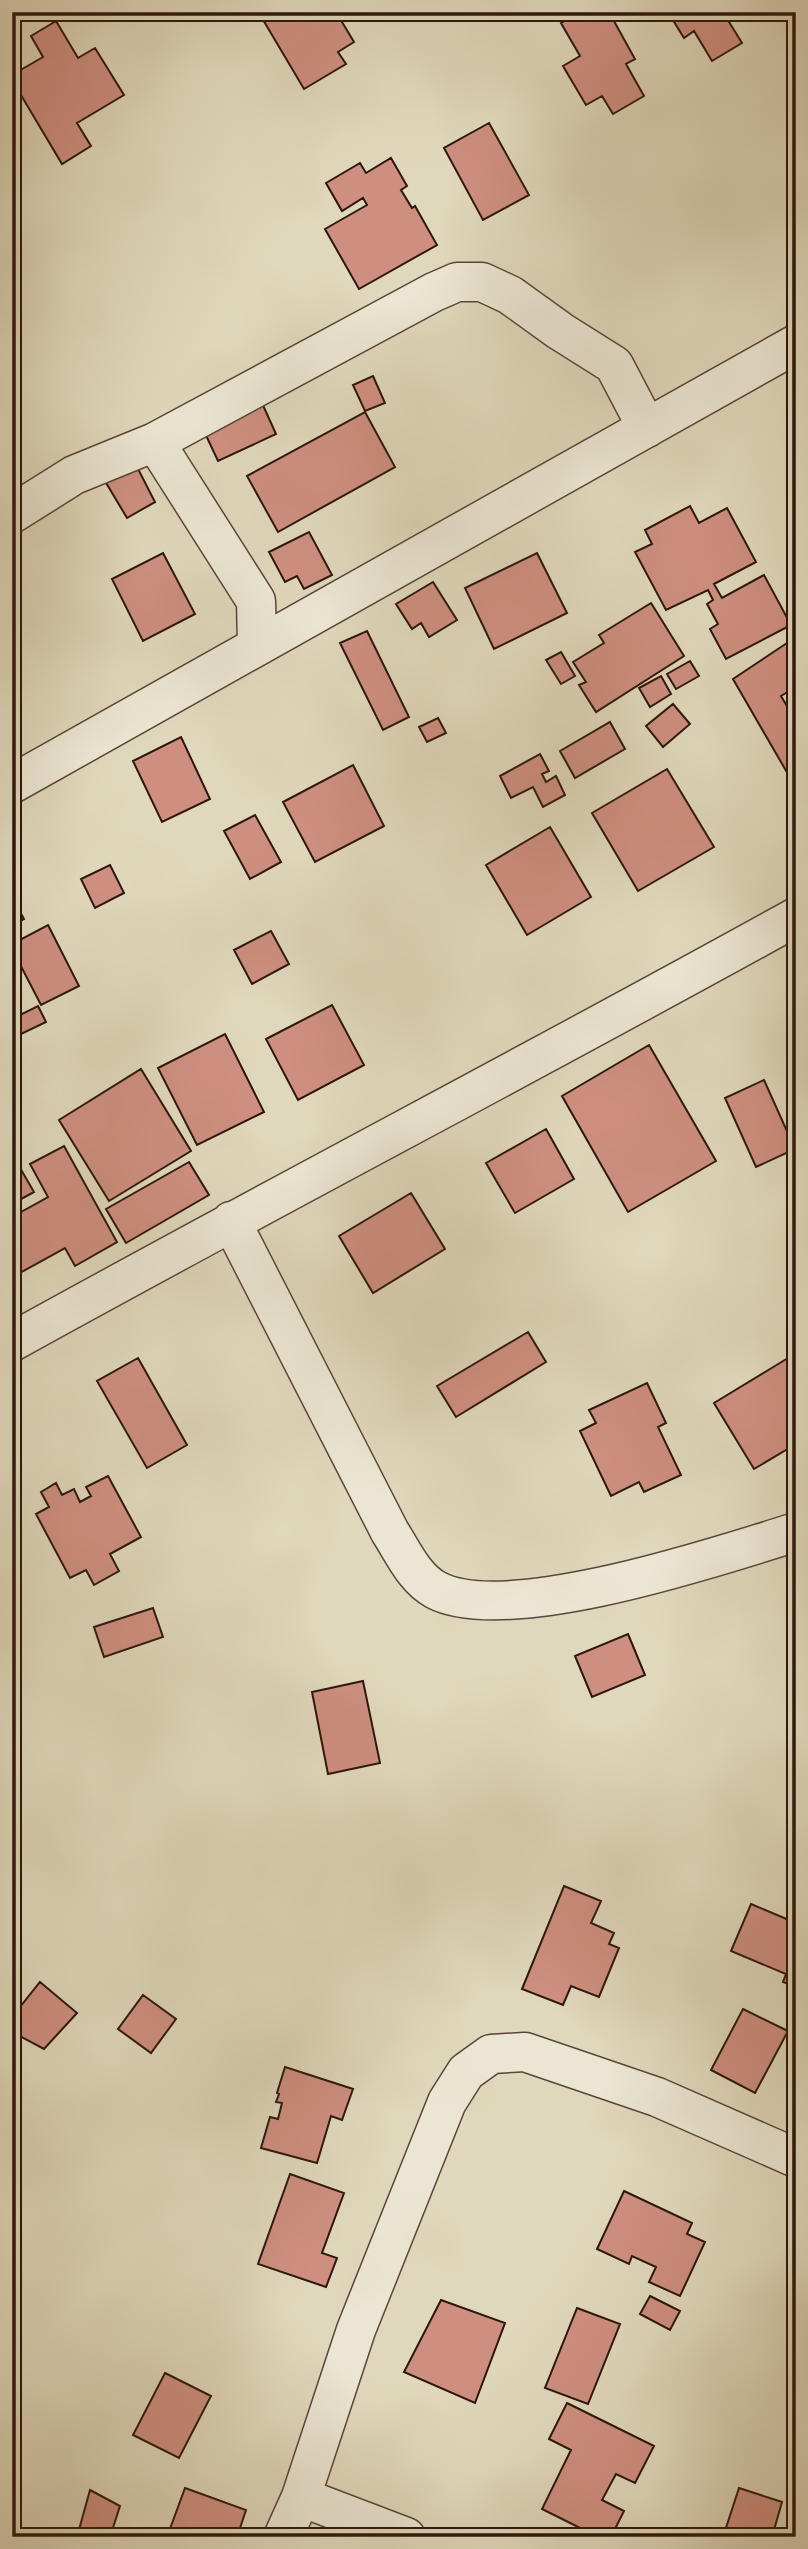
<svg xmlns="http://www.w3.org/2000/svg" width="808" height="2549" font-family="'EB Garamond',serif">
  <style>
    .building { fill: #ce8f80; stroke: #2c160d; stroke-width: 2 }
    .lines { fill: none; stroke-linecap: round; stroke-linejoin: round }
    .minor-casing { stroke: #594639; stroke-width: 41 }
    .minor { stroke: #ebe6d3; stroke-width: 38 }
  </style>
  <rect width="100%" height="100%" fill="#e0d8bc"/>
  <filter id="stains"><feTurbulence type="fractalNoise" baseFrequency=".00286" numOctaves="4"/><feColorMatrix values="0 0 0 0 .2 0 0 0 0 .09 0 0 0 0 .02 0 0 0 .5 -.17"/></filter>
  <radialGradient id="worn" r=".72"><stop offset=".6" stop-color="#630" stop-opacity="0"/><stop offset="1" stop-color="#630" stop-opacity=".3"/></radialGradient>
  <path class="building" d="M235,12H252L238,19Z
    M272,12H315L320,21L336,12L354,42L338,52L346,64L304,89L262,18Z
    M580,12H609L635,59L626,64L644,96L613,114L602,96L586,105L563,66L580,56L561,23Z
    M668,12H731L735,19L729,22L742,43L712,61L694,31L684,38Z
    M56,21L78,58L95,48L124,95L77,123L91,146L62,164L12,80V75L43,57L31,36Z
    M489,123L529,195L483,220L444,148Z
    M391,158L407,186L401,190L412,208L415,206L437,245L359,289L325,229L367,205L363,198L342,211L326,183L360,163L366,173Z
    M373,376L385,403L365,411L353,385Z
    M262,403L276,434L218,461L203,429Z
    M365,412L395,467L278,532L247,476Z
    M135,463L155,502L127,518L105,481Z
    M690,506L699,523L727,508L756,562L714,584L722,598L764,575L791,625L726,659L710,629L718,624L707,604L713,600L708,590L666,610L635,552L652,544L645,530Z
    M309,532L332,575L304,589L297,576L285,582L269,552Z
    M163,553L195,614L143,641L112,579Z
    M537,553L567,613L494,649L465,588Z
    M433,582L457,620L429,637L421,623L412,629L396,604Z
    M651,603L684,656L596,712L579,685L586,682L573,662L604,643L599,635Z
    M367,631L409,717L383,730L340,643Z
    M796,637V687L781,696L796,721V788L733,679Z
    M561,652L575,676L561,684L546,660Z
    M690,661L699,676L676,689L667,674Z
    M661,676L671,694L650,707L639,688Z
    M673,704L690,724L663,747L646,726Z
    M438,718L446,733L427,742L419,727Z
    M610,722L625,749L575,778L560,751Z
    M181,737L210,799L162,822L133,761Z
    M540,754L549,771L542,774L546,782L556,776L565,795L543,807L533,787L511,798L500,776Z
    M353,765L384,826L315,862L283,802Z
    M667,769L714,847L638,891L592,813Z
    M255,815L281,862L250,879L224,831Z
    M550,827L591,897L527,935L486,865Z
    M110,865L124,893L95,908L81,879Z
    M12,897L24,919L12,925Z
    M48,925L79,986L41,1005L12,949V944Z
    M271,931L289,964L252,984L234,950Z
    M332,1005L364,1065L298,1100L266,1039Z
    M38,1006L46,1022L17,1036L12,1026V1019Z
    M225,1034L264,1112L197,1145L158,1068Z
    M649,1045L716,1161L628,1212L562,1096Z
    M141,1069L191,1151L109,1201L59,1120Z
    M764,1080L795,1149L756,1167L725,1098Z
    M546,1129L574,1179L515,1213L486,1163Z
    M64,1146L117,1242L75,1266L65,1248L18,1274L12,1263V1217L48,1197L30,1164Z
    M12,1154L34,1192L12,1204Z
    M189,1162L209,1195L126,1243L106,1209Z
    M411,1193L445,1249L373,1293L339,1236Z
    M528,1332L546,1362L456,1417L437,1386Z
    M138,1358L187,1445L147,1468L97,1381Z
    M788,1358L796,1371V1444L754,1469L714,1403Z
    M647,1383L666,1423L658,1427L681,1475L644,1492L639,1482L611,1496L580,1431L596,1423L589,1410Z
    M108,1476L141,1537L110,1554L119,1571L94,1585L86,1570L70,1578L36,1514L49,1507L41,1492L56,1483L62,1495L74,1489L80,1502L91,1496L86,1487Z
    M153,1608L163,1637L104,1657L94,1627Z
    M12,1612L19,1624L12,1627Z
    M628,1634L645,1675L592,1697L575,1656Z
    M363,1681L380,1763L328,1774L312,1692Z
    M796,1787V1825L787,1822Z
    M564,1886L601,1901L591,1923L614,1933L609,1944L619,1948L599,1997L571,1986L563,2005L522,1989Z
    M751,1904L796,1923V1987L783,1982L786,1974L731,1951Z
    M40,1982L77,2013L44,2049L12,2032V2017Z
    M143,1995L176,2019L151,2053L118,2029Z
    M743,2009L788,2031L755,2093L711,2070Z
    M285,2067L353,2089L342,2120L331,2116L317,2163L261,2148L270,2117L278,2119L282,2103L276,2102L279,2094L277,2093Z
    M290,2174L344,2193L322,2253L337,2258L326,2287L258,2264Z
    M624,2191L692,2223L687,2234L705,2242L680,2296L649,2282L656,2267L632,2256L629,2264L597,2249Z
    M650,2296L680,2311L670,2330L640,2314Z
    M441,2300L505,2323L475,2403L404,2372Z
    M577,2308L620,2324L588,2404L545,2388Z
    M165,2373L211,2396L179,2458L133,2435Z
    M567,2403L654,2446L635,2483L616,2474L602,2500L624,2511L611,2537H598L542,2509L571,2450L549,2439Z
    M185,2488L246,2510L237,2537H167Z
    M739,2488L782,2502L772,2537H723Z
    M90,2490L120,2506L110,2537H77Z
    M15,2531L29,2537H12Z"/>
  <g class="lines">
    <defs>
      <path id="minor" d="M155,442L256,601L257,645
        M12,514L74,475L155,442L434,292L457,282H482L510,295L560,331L614,365L647,428
        M12,784L796,344
        M231,1221L390,1532C403,1552 414,1578 436,1590C507,1627 719,1556 796,1532
        M12,1342C272,1198 536,1061 796,917
        M301,2497L406,2537
        M283,2537L301,2497L356,2330L447,2102L466,2072L491,2054L525,2052L657,2097L796,2158"/>
    </defs>
    <use href="#minor" class="minor-casing"/>
    <use href="#minor" class="minor"/>
  </g>
  <rect width="808" height="2549" fill="none" stroke="#e0d8bc" stroke-width="42"/>
  <rect x="14" y="14" width="780" height="2521" fill="none" stroke="#2c160d" stroke-width="3.5"/>
  <rect x="21" y="21" width="766" height="2507" fill="none" stroke="#2c160d" stroke-width="2"/>
  <rect width="100%" height="100%" filter="url(#stains)"/>
  <rect width="100%" height="100%" fill="url(#worn)"/>
</svg>
